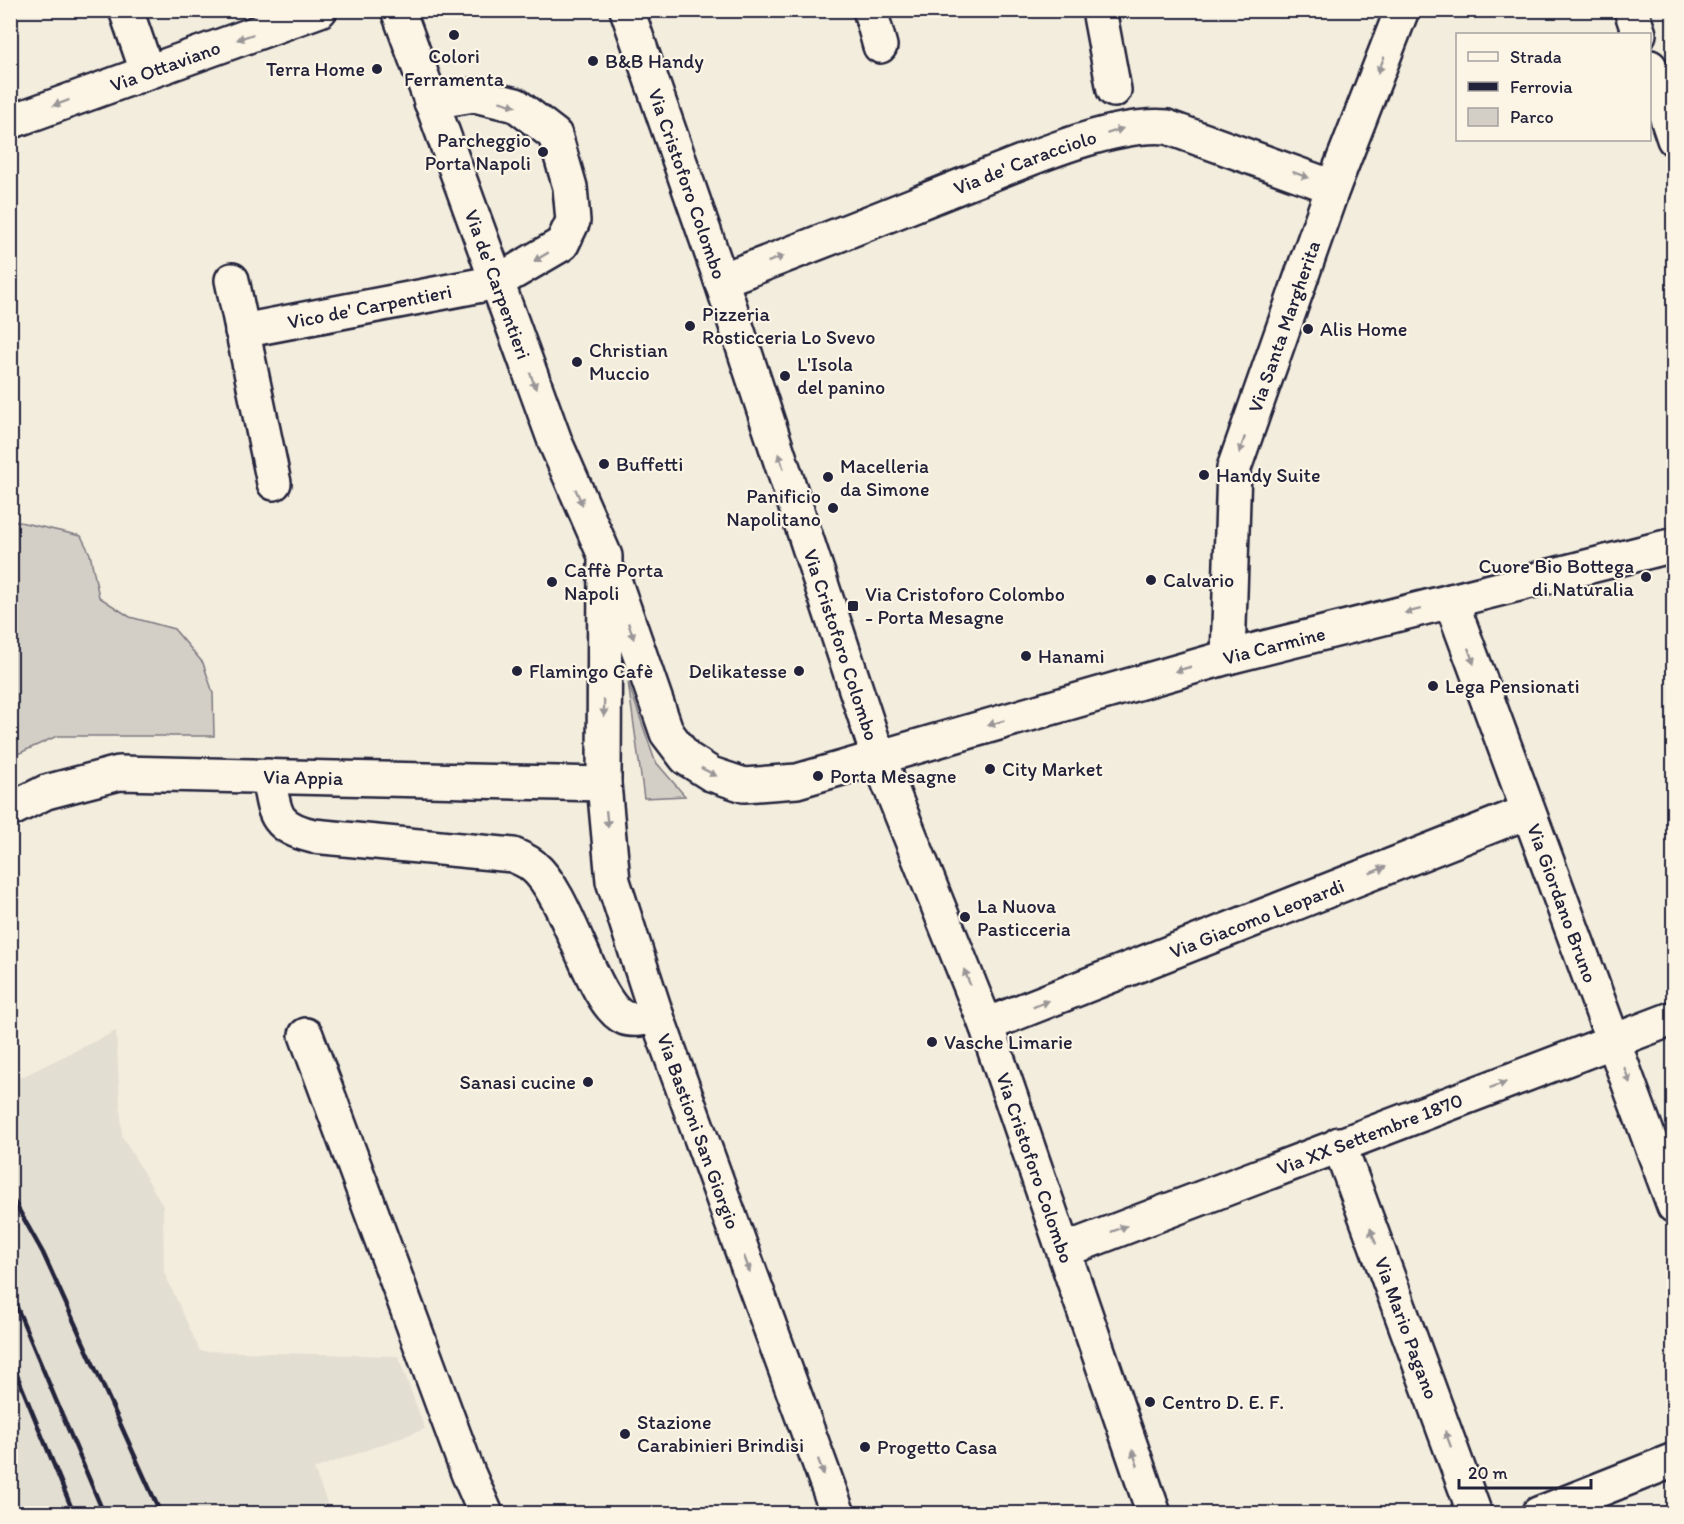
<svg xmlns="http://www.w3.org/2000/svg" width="1684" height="1524" font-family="Itim,sans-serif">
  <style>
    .built { fill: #e3ded2 }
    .green { fill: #d4cfc6; stroke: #7b7880; stroke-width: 1.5 }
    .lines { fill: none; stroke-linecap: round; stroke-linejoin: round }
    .minor-casing { stroke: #22223b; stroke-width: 38 }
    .minor { stroke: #fcf5e5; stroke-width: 33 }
    .rail { stroke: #22223b; stroke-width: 4.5 }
    .oneway { fill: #9a9698 }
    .poi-dot { fill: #22223b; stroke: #fcf5e5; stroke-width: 2 }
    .labels { text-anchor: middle; stroke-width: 4.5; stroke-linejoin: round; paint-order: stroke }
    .poi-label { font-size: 20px; fill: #22223b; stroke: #fcf5e5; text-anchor: start }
    .street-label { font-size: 20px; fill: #22223b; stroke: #fcf5e5 }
  </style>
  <rect width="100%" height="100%" fill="#f3edde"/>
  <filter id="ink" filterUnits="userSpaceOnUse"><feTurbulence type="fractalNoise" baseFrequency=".0167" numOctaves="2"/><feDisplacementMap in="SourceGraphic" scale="12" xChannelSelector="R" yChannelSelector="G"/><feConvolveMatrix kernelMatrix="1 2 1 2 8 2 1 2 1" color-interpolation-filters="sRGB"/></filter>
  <g filter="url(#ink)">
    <path class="built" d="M116,1031L122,1136L163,1206L164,1272L200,1351L398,1356L425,1429L314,1469L331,1513H11V1078L13,1081Z"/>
    <path class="green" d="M11,520L81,536L90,554L99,597L130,617L174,629L203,663L213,693L214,736H57L11,757Z
      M628,682L655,761L685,796L644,798Z"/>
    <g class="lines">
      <defs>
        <g id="minor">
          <path d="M126,10L147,71"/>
          <path id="s1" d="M398,10L556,444L605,556L604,784L613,881L657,1017L838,1514"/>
          <path id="s2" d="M627,10L721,280L878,756L986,1025L1154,1514"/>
          <path d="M870,10L880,46"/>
          <path d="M1099,10L1114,90"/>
          <path d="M1631,10L1639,34"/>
          <path d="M1650,67L1674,139"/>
          <path id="s3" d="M10,122L320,10"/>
          <path d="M232,280L274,483"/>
          <path id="s4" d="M721,280C805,249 888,215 971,182C1025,161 1111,122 1167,127L1333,187"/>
          <path id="s5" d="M242,331L497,282L562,244L573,221L570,187L555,135L516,105L474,95L431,102"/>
          <path id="s6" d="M613,577L667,733L686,758L711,774L744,785L797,781L1228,657L1674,545"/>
          <path id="s7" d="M1451,601L1674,1206"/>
          <path id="s8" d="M1228,657L1234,468L1333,187L1402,10"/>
          <path d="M268,776C275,814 273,826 313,836L513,855C519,858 528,861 533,866C569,895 592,1005 625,1018C633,1021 648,1018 657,1017"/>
          <path id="s9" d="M10,810L46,792L119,773L604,784"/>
          <path id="s10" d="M986,1025L1527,812"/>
          <path d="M306,1035L468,1473L486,1514"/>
          <path id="s11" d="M1339,1144L1475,1514"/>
          <path id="s12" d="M1065,1250L1674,1018"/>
          <path d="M1538,1514L1674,1460"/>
        </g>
      </defs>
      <use href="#minor" class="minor-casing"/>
      <use href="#minor" class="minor"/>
      <path class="rail" d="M10,1194L43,1253L161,1514
        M10,1291L104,1514
        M10,1358L74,1514"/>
    </g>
    <defs><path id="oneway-solid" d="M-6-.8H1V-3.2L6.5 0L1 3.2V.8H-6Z" transform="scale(1.5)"/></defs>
    <g class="oneway">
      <use href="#oneway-solid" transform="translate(245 37) rotate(161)"/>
      <use href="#oneway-solid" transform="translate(1381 65) rotate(112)"/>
      <use href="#oneway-solid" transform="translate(61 103) rotate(160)"/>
      <use href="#oneway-solid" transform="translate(508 104) rotate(17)"/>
      <use href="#oneway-solid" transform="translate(1115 131) rotate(-18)"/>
      <use href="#oneway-solid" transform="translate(1301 175) rotate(20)"/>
      <use href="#oneway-solid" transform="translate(541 257) rotate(149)"/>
      <use href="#oneway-solid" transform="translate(776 259) rotate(-21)"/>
      <use href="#oneway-solid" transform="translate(533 381) rotate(70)"/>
      <use href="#oneway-solid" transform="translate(1242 445) rotate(109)"/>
      <use href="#oneway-solid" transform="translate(781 461) rotate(-108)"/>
      <use href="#oneway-solid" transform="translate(579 497) rotate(66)"/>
      <use href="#oneway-solid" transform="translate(1413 611) rotate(166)"/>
      <use href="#oneway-solid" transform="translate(631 631) rotate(71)"/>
      <use href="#oneway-solid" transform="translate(1471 656) rotate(70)"/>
      <use href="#oneway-solid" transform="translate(1183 669) rotate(164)"/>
      <use href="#oneway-solid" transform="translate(604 708) rotate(91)"/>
      <use href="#oneway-solid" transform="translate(996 723) rotate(164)"/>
      <use href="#oneway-solid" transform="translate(709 772) rotate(27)"/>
      <use href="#oneway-solid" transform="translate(607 819) rotate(84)"/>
      <use href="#oneway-solid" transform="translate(1378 870) rotate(-22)"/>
      <use href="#oneway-solid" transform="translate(967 977) rotate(-112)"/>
      <use href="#oneway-solid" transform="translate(1041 1004) rotate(-22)"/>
      <use href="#oneway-solid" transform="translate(1627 1075) rotate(70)"/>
      <use href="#oneway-solid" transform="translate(1498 1085) rotate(-20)"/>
      <use href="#oneway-solid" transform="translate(1119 1229) rotate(-21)"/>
      <use href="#oneway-solid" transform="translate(1373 1236) rotate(-110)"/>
      <use href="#oneway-solid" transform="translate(747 1264) rotate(70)"/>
      <use href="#oneway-solid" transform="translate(1448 1439) rotate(-110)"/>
      <use href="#oneway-solid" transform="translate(1135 1458) rotate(-109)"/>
      <use href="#oneway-solid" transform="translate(821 1467) rotate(70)"/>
    </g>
  </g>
  <g class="poi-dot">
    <circle cx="454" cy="35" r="6"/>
    <circle cx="593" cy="61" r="6"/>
    <circle cx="377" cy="69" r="6"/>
    <circle cx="543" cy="152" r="6"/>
    <circle cx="690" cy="326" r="6"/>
    <circle cx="1308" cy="329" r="6"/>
    <circle cx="577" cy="362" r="6"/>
    <circle cx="785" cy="376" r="6"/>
    <circle cx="604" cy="464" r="6"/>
    <circle cx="1204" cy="475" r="6"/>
    <circle cx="828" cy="477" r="6"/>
    <circle cx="833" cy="508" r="6"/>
    <circle cx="1646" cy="577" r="6"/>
    <circle cx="1151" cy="580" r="6"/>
    <circle cx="552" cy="582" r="6"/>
    <rect x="847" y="600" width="12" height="12" rx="3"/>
    <circle cx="1026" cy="656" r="6"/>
    <circle cx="517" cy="671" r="6"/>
    <circle cx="799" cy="671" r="6"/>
    <circle cx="1433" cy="686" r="6"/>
    <circle cx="990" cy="769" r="6"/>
    <circle cx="818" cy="776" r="6"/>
    <circle cx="965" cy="917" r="6"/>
    <circle cx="932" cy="1042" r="6"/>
    <circle cx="588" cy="1082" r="6"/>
    <circle cx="1150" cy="1402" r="6"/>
    <circle cx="625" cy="1434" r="6"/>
    <circle cx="865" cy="1447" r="6"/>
  </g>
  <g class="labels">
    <g class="poi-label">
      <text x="454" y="63" text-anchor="middle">Colori<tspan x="454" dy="23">Ferramenta</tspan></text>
      <text x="605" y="68">B&amp;B Handy</text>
      <text x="365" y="76" text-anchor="end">Terra Home</text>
      <text x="531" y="147" text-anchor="end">Parcheggio<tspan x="531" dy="23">Porta Napoli</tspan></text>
      <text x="702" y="321">Pizzeria<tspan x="702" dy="23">Rosticceria Lo Svevo</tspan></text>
      <text x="1320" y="336">Alis Home</text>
      <text x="589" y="357">Christian<tspan x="589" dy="23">Muccio</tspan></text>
      <text x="797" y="371">L'Isola<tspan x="797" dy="23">del panino</tspan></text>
      <text x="616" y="471">Buffetti</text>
      <text x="840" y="473">Macelleria<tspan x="840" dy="23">da Simone</tspan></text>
      <text x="1216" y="482">Handy Suite</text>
      <text x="821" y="503" text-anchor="end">Panificio<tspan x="821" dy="23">Napolitano</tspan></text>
      <text x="1634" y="573" text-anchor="end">Cuore Bio Bottega<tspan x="1634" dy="23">di Naturalia</tspan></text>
      <text x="564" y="577">Caffè Porta<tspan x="564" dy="23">Napoli</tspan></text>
      <text x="1163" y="587">Calvario</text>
      <text x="865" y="601">Via Cristoforo Colombo<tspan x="865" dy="23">- Porta Mesagne</tspan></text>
      <text x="1038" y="663">Hanami</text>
      <text x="529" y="678">Flamingo Cafè</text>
      <text x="787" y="678" text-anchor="end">Delikatesse</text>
      <text x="1445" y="693">Lega Pensionati</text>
      <text x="1002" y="776">City Market</text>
      <text x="830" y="783">Porta Mesagne</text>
      <text x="977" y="913">La Nuova<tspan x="977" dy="23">Pasticceria</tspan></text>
      <text x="944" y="1049">Vasche Limarie</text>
      <text x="576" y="1089" text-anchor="end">Sanasi cucine</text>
      <text x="1162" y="1409">Centro D. E. F.</text>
      <text x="637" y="1429">Stazione<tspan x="637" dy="23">Carabinieri Brindisi</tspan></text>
      <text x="877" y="1454">Progetto Casa</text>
    </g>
    <g class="street-label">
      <text dy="7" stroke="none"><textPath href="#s3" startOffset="165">Via Ottaviano</textPath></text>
      <text dy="7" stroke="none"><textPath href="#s4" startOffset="326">Via de' Caracciolo</textPath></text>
      <text dy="7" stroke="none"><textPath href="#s2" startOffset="184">Via Cristoforo Colombo</textPath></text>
      <text dy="7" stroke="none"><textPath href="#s1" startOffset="292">Via de' Carpentieri</textPath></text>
      <text dy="7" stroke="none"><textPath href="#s5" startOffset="130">Vico de' Carpentieri</textPath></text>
      <text dy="7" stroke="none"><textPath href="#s8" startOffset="339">Via Santa Margherita</textPath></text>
      <text dy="7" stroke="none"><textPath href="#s6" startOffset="810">Via Carmine</textPath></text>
      <text dy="7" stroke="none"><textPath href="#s2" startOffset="670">Via Cristoforo Colombo</textPath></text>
      <text dy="7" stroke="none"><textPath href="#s9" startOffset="300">Via Appia</textPath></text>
      <text dy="7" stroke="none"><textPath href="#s7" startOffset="322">Via Giordano Bruno</textPath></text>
      <text dy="7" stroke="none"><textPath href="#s10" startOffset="291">Via Giacomo Leopardi</textPath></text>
      <text dy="7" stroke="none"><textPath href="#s1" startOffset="1174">Via Bastioni San Giorgio</textPath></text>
      <text dy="7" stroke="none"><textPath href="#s12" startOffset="326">Via XX Settembre 1870</textPath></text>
      <text dy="7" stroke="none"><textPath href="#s2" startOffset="1228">Via Cristoforo Colombo</textPath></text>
      <text dy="7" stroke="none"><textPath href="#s11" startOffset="196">Via Mario Pagano</textPath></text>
    </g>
  </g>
  <rect width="1684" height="1524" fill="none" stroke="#fcf5e5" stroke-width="36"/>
  <rect x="18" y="18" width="1648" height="1488" fill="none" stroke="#22223b" stroke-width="2" filter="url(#ink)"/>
  <rect x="1456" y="33" width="195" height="108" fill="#fcf5e5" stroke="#a5a1a1" stroke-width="1.5"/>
  <rect x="1468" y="52" width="30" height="9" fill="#fcf5e5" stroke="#a5a1a1" stroke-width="1.5"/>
  <text x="1510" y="63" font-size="18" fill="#22223b">Strada</text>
  <rect x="1468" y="82" width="30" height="9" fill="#22223b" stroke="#a5a1a1" stroke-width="1.5"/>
  <text x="1510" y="93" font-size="18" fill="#22223b">Ferrovia</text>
  <rect x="1468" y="108" width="30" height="18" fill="#d4cfc6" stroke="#a5a1a1" stroke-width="1.5"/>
  <text x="1510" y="123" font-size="18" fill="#22223b">Parco</text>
  <path d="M1459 1479v9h132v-9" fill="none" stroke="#22223b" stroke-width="3"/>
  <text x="1468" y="1479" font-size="18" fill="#22223b" stroke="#fcf5e5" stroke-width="4.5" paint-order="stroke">20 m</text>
</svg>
